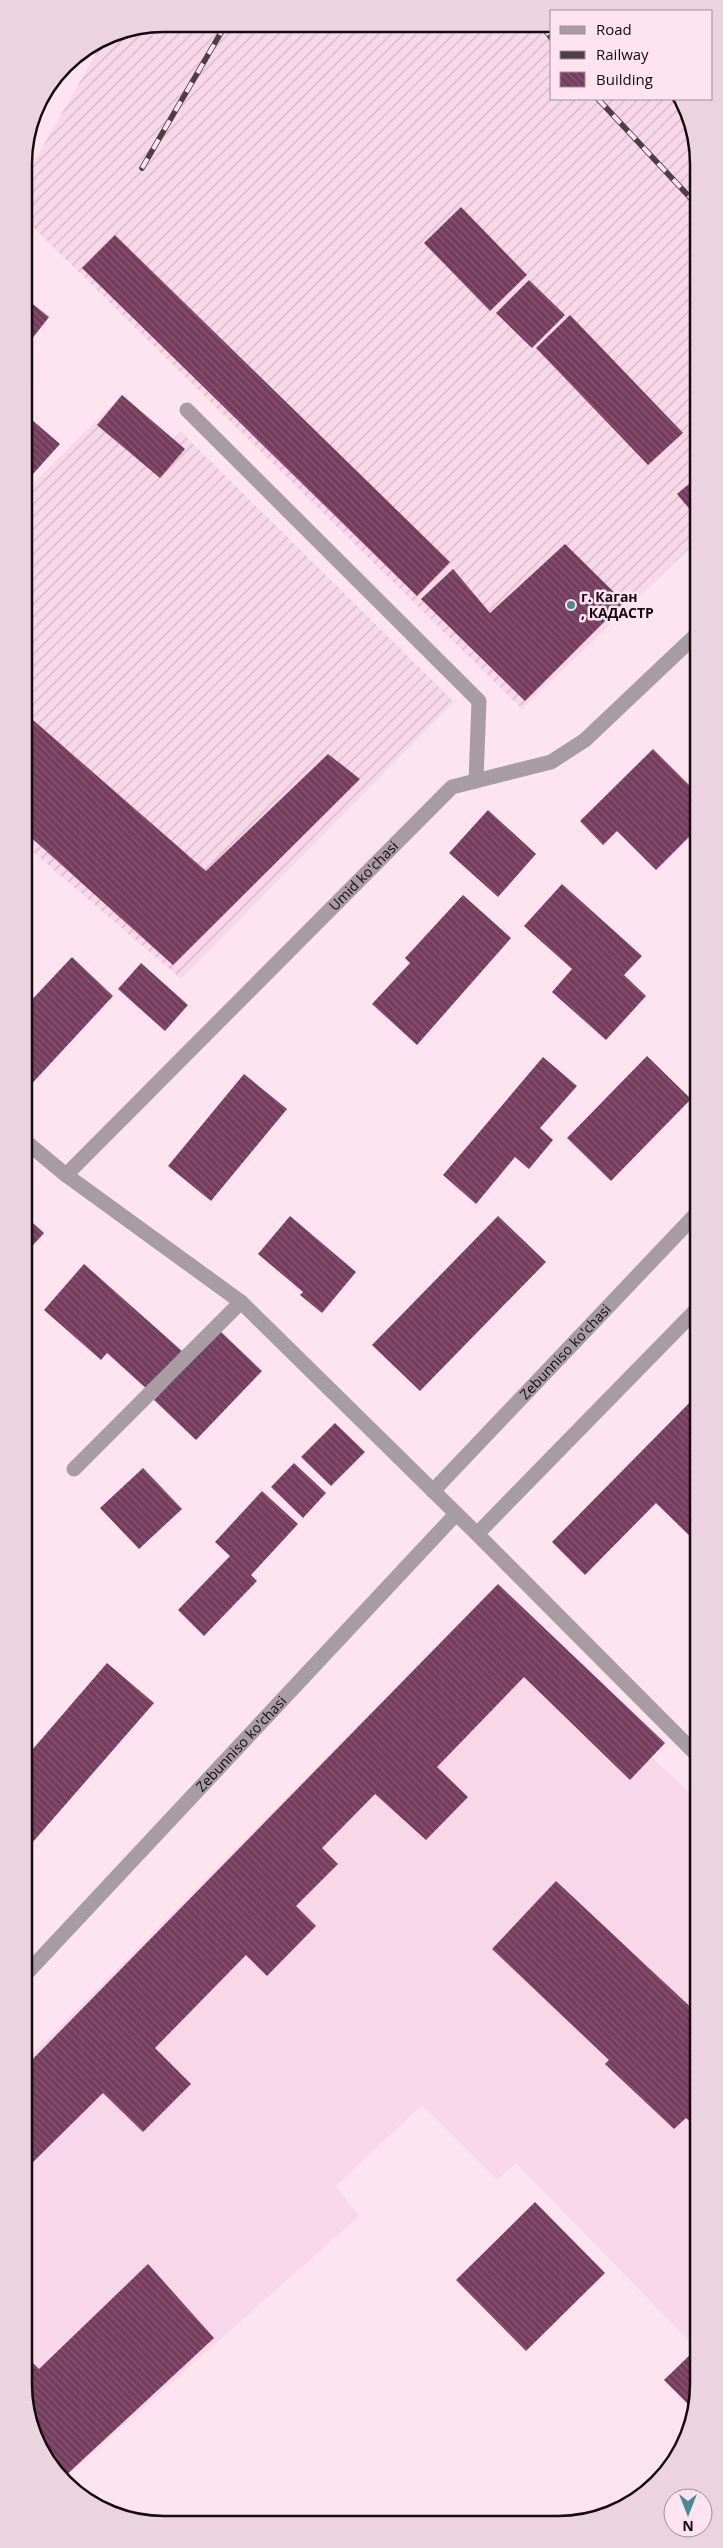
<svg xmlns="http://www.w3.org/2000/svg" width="723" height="2548" font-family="'Open Sans',sans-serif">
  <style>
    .built { fill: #f7d7e8 }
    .industrial { fill: url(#industrial-furrows) }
    .building { fill: url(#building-back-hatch) }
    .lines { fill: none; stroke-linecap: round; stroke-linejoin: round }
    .service { stroke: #a79ca1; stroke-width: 15 }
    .minor { stroke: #a79ca1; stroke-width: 15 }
    .rail-casing { stroke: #4c4046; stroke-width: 5.5 }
    .rail { stroke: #fee4f1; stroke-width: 4; stroke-dasharray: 11; stroke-linecap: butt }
    .poi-dot { fill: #468b98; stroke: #fee4f1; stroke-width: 2 }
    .labels { text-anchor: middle; stroke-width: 5; stroke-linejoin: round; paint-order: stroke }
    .poi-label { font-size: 14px; font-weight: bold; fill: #130b0f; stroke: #fee4f1; text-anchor: start }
    .street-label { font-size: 14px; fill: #130b0f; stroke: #fee4f1 }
    .rim { fill: none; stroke: #130b0f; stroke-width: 2.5 }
  </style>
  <defs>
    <pattern id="industrial-furrows" width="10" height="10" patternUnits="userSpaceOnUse" patternTransform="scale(1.25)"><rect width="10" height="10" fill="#f7d7e8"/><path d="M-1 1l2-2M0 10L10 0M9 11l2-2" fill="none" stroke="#d3b7c6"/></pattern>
    <pattern id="building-back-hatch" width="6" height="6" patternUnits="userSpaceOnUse" patternTransform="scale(1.25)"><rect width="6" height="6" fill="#763c5e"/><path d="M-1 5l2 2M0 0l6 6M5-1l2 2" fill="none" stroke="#865a74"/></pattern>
  </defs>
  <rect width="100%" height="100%" fill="#fee4f1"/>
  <path class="built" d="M498,1584L665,1743L651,1757L698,1800L699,2351L516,2163L497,2180L422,2105L336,2186L359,2216L63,2479L26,2411V2061Z"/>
  <path class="industrial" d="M164,24L552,26V99H676L697,137V541L522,709L24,218V179L105,38L111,34Z
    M122,395L172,440L181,432L454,702L181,979L25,845L24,492Z"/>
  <path class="building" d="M461,207L527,275L490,311L424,243Z
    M115,235L450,562L417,596L82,268Z
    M529,280L565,315L532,348L496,313Z
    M24,297L49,317L24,349Z
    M570,315L683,433L648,465L536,348Z
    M122,395L185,449L160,478L97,425Z
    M24,413L60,444L24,484Z
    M697,477V518L677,494Z
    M565,544L624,602L525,701L421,599L453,569L490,613Z
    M25,713L206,871L328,754L360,779L173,965L25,832Z
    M653,749L697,793V829L656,870L617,831L603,845L580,821Z
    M488,810L536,854L498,897L449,853Z
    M562,884L642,956L624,975L646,996L606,1040L552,992L572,969L524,926Z
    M463,895L511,938L417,1045L372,1004L410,963L405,958Z
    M72,957L113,996L25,1091V1007Z
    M141,963L188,1005L165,1031L118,989Z
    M647,1056L691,1099L611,1181L567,1138Z
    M543,1057L577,1086L540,1128L553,1140L529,1169L515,1157L476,1204L443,1175Z
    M244,1074L287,1109L211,1201L168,1166Z
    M25,1216L44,1233L25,1254Z
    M290,1216L356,1272L322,1313L300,1295L303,1292L258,1254Z
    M498,1216L546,1262L420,1391L372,1345Z
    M84,1264L182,1351L148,1390L107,1353L101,1360L44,1310Z
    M220,1331L262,1371L196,1440L154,1400Z
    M698,1394V1544L656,1503L585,1575L552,1542Z
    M335,1423L365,1452L331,1486L301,1457Z
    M294,1463L326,1493L303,1518L271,1487Z
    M143,1468L182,1509L139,1549L100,1508Z
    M262,1491L298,1524L251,1575L257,1581L204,1636L178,1610L230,1556L215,1542Z
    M498,1584L665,1743L630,1780L524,1677L437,1767L468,1797L426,1840L375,1794L322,1848L338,1864L296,1906L316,1926L267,1976L246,1955L155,2048L191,2084L143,2132L103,2093L26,2169V2066Z
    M107,1663L154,1703L32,1843L26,1837V1757Z
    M556,1881L699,2015V2130L686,2118L674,2129L605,2064L609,2060L492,1949Z
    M535,2202L605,2273L526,2351L456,2280Z
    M148,2264L214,2338L62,2479L26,2411V2356L39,2369Z
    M697,2348L699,2350V2393L695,2411L664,2380Z"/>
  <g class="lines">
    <g class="service">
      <path d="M187,410L479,701L476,781"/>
      <path d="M25,1141L66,1175L241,1302L477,1534"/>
      <path id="s1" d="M66,1175L452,787L551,762L585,740L697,634"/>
      <path d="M74,1469L241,1302"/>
    </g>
    <g class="minor">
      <path d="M698,1308L477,1534L698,1756"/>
      <path id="s2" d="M433,1491L698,1212"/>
      <path id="s3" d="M26,1974L456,1514"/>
    </g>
    <defs>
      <path id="rail" d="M542,26L552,39
        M598,99L697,205
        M142,168L226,24"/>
    </defs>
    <use href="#rail" class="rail-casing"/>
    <use href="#rail" class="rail"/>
  </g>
  <circle class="poi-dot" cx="571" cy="605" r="5"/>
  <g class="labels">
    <g class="poi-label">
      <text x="581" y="602">г. Каган<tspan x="581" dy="16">, КАДАСТР</tspan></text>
    </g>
    <g class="street-label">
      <text dy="5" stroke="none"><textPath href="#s1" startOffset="422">Umid ko'chasi</textPath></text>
      <text dy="5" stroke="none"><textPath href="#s2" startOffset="192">Zebunniso ko'chasi</textPath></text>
      <text dy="5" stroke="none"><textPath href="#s3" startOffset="315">Zebunniso ko'chasi</textPath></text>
    </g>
  </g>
  <path d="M0 0H723V2548H0ZM164 32H558A132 132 0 0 1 690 164V2384A132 132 0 0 1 558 2516H164A132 132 0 0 1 32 2384V164A132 132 0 0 1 164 32Z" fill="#ebd3df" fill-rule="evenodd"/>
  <path class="rim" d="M164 32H558A132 132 0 0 1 690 164V2384A132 132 0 0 1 558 2516H164A132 132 0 0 1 32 2384V164A132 132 0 0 1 164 32Z"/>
  <rect x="550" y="10" width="162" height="90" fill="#fee4f1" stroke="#a08d97"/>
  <rect x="560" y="26" width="25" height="8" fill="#a79ca1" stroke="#a08d97"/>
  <text x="596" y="35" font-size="15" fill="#130b0f">Road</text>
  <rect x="560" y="51" width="25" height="8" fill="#4c4046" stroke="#a08d97"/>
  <text x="596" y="60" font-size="15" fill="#130b0f">Railway</text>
  <rect x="560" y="72" width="25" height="15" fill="url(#building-back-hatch)" stroke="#a08d97"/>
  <text x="596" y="85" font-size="15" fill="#130b0f">Building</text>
  <g transform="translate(688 2513) rotate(180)"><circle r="24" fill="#fee4f1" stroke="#a08d97"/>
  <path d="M0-4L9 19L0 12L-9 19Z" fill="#468b98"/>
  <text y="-8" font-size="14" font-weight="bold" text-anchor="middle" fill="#130b0f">N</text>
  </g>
</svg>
